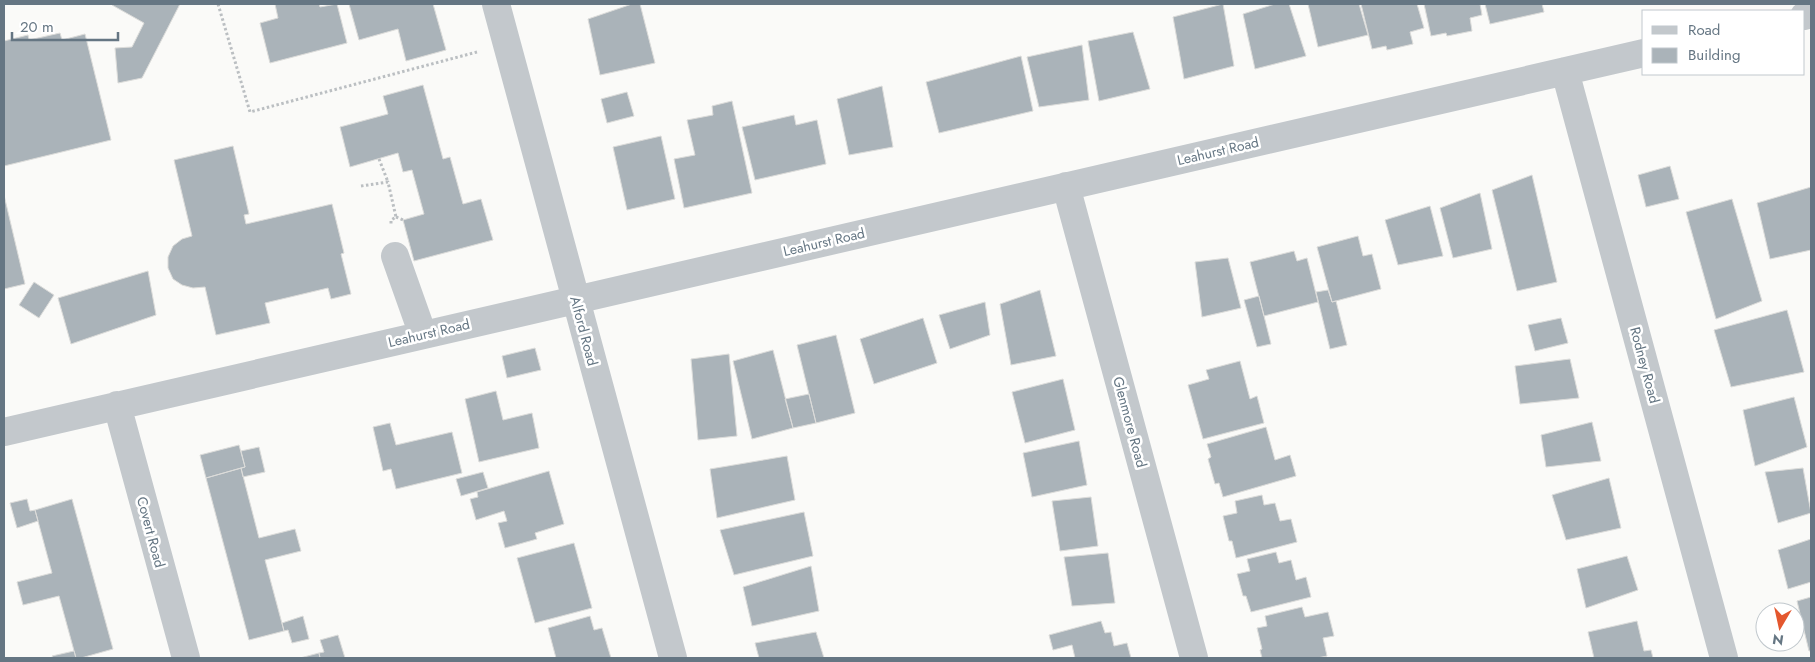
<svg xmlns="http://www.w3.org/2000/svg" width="1815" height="662" font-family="Jost,sans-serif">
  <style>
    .building { fill: #aab3b9; stroke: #dcdcda }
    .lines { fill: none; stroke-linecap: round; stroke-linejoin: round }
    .path { stroke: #bbbfc2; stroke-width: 3; stroke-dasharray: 2.5 2.5; stroke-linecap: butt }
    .minor { stroke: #c3c8cc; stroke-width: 28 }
    .labels { text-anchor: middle; stroke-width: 5; stroke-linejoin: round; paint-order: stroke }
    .street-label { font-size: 14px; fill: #657683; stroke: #fff }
  </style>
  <rect width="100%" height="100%" fill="#fafaf8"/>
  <path class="building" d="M112,4H180L142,78L118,83L115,48L132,47L144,23L112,5Z
    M275,4H319L320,7L337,4L347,43L270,63L260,23L278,18Z
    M349,4H433L446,50L406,61L398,29L359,40Z
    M632,4H640L655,63L600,75L588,19Z
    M1223,4L1234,66L1184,79L1173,17Z
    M1275,4H1289L1306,56L1255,69L1243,14Z
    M1308,4H1359L1368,35L1318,47Z
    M1361,4H1417L1424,28L1410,32L1413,44L1387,50L1386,46L1372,49Z
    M1424,4H1480L1482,15L1470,18L1472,31L1447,36L1446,33L1431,36Z
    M1485,4H1542L1544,12L1490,24Z
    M1133,32L1150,89L1099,101L1088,41Z
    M60,33L62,40L85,34L111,140L4,166V41L28,35L29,40Z
    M1082,45L1089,100L1039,107L1027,57Z
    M1021,56L1033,111L939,133L926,82Z
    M423,85L443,159L450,157L463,204L481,199L493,240L414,261L403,220L424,214L412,170L403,172L398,153L350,167L340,127L388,114L383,96Z
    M882,86L893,147L849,155L837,99Z
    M627,92L634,116L607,123L601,99Z
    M732,101L752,193L684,208L674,159L695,155L687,120L713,115L712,106Z
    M794,115L796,125L817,120L826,164L755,180L742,127Z
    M661,136L675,199L627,210L613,147Z
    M233,146L249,214L244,215L246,224L332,204L344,253L341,254L351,294L331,299L328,288L265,303L270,323L216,335L205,287L193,288L182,285L173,279L168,268V257L173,246L182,239L192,236L174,160Z
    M1670,166L1679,199L1646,207L1638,175Z
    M1532,175L1557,282L1517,291L1492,190Z
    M1811,187V250L1770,259L1757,203Z
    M1480,193L1492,249L1453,258L1440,208Z
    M4,195L25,284L4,289Z
    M1732,199L1762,301L1716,319L1686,212Z
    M1430,206L1443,256L1398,265L1385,220Z
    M1358,236L1363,256L1372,254L1381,289L1332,302L1317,247Z
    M1294,251L1297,261L1307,258L1318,302L1264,316L1250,262Z
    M1228,258L1241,308L1202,317L1195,262Z
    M148,271L156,315L71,344L58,298Z
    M34,282L54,295L39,318L19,305Z
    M1040,290L1056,356L1011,365L1000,304Z
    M1328,290L1332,302L1336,301L1347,345L1330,349L1316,292Z
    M1259,296L1271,344L1257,347L1244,300Z
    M985,302L990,335L950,349L939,315Z
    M1787,310L1804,372L1731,387L1714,330Z
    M923,318L937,363L874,384L860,339Z
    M1561,318L1568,343L1535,351L1528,325Z
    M836,335L855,413L816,423L797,345Z
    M535,348L541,370L507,378L502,356Z
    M773,350L793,428L752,439L733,361Z
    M729,354L737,436L698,440L691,359Z
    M1570,359L1579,398L1520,404L1515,366Z
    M1240,361L1250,399L1257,396L1264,423L1203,439L1188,385L1209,379L1206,370Z
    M1063,379L1075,430L1025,443L1012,392Z
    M496,391L503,420L532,413L539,448L479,462L465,399Z
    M809,394L816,423L793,428L785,399Z
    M1794,397L1807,447L1755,466L1743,410Z
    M1592,422L1601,461L1546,467L1541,435Z
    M390,423L396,445L452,432L462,473L396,489L391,469L383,471L373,427Z
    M1266,427L1275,460L1290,455L1296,476L1223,497L1219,483L1215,484L1208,459L1211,457L1207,444Z
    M1079,441L1087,485L1032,497L1023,453Z
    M239,445L245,467L206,478L200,455Z
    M259,447L265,472L243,477L241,468L245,467L241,451Z
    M787,456L795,500L717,518L710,469Z
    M241,468L259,538L295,529L301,551L265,560L284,631L249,640L206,478Z
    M1803,468L1811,513L1778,523L1765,472Z
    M549,471L564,524L535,533L537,539L505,548L498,523L507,521L504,511L476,520L470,499L478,497L477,492Z
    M483,472L488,488L461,496L456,479Z
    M1609,478L1621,528L1566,540L1552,495Z
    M1262,495L1264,505L1275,503L1280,521L1291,519L1297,542L1236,558L1232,541H1229L1223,516L1237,513L1235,501Z
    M1091,497L1098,546L1060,551L1052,501Z
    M27,499L30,511L35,510L38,521L17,528L10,503Z
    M72,499L113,649L81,658H76L59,596L23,605L17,582L52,573L35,510Z
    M804,512L813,556L734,575L720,530Z
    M1811,539V582L1788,589L1778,550Z
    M574,543L592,608L535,623L517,558Z
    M1276,552L1279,563L1291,560L1296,580L1306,577L1311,597L1251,612L1246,596H1243L1237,574L1250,571L1247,559Z
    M1108,553L1115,603L1072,606L1064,557Z
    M1627,556L1638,590L1586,608L1577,569Z
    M811,566L819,611L752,626L743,587Z
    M1811,597V651H1809L1797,601Z
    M1302,607L1305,617L1328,612L1334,636L1323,638L1327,656L1317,658H1262L1260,650L1262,649L1257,628L1267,626L1265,616Z
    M303,616L309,639L292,643L288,630L284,631L282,623Z
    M590,616L594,630L602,628L611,658H556L548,628Z
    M1101,621L1105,633L1111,632L1114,646L1127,643L1131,658H1075L1072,645L1053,650L1049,635Z
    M1637,621L1644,651L1651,650L1653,658H1594L1588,632Z
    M816,632L824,658H759L755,643Z
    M338,635L345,658H320L319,653L324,652L320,640Z
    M74,651L76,658H53L52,656Z
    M319,653L320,658H300Z"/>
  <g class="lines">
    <path class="path" d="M218,4L250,112L477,52
      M379,159L388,182
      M361,186L388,182L396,217L391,220V225
      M396,217L403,220"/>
    <path class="minor" d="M496,4L673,658
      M1804,16L1811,14
      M1565,71L1724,658
      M1066,186L1194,658
      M395,256L423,335
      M117,405L186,658
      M4,432L1644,53"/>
  </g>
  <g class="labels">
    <g class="street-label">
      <text transform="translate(1218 151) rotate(-13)" y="5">Leahurst Road</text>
      <text transform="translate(824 242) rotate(-13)" y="5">Leahurst Road</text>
      <text transform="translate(584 331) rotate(75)" y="5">Alford Road</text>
      <text transform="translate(429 333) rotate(-13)" y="5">Leahurst Road</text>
      <text transform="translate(1645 365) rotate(75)" y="5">Rodney Road</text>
      <text transform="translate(1130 422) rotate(75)" y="5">Glenmore Road</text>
      <text transform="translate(151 532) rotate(75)" y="5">Covert Road</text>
    </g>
  </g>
  <rect width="1815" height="662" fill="none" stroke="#657683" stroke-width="10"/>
  <rect x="1642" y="10" width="162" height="65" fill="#ffffff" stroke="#c1c8cd"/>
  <rect x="1652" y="26" width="25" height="8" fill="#c3c8cc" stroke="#c1c8cd"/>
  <text x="1688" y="35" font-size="15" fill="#657683">Road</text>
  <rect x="1652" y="48" width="25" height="15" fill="#aab3b9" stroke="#c1c8cd"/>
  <text x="1688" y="60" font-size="15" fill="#657683">Building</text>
  <g transform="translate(1780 627) rotate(189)"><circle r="24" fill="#ffffff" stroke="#c1c8cd"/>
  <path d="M0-4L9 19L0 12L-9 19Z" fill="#e4572e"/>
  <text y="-8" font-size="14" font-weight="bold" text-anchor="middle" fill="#657683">N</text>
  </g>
  <path d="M12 32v8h106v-8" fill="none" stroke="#657683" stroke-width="2.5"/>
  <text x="20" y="32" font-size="15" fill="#657683" stroke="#ffffff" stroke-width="4" paint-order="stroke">20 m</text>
</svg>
